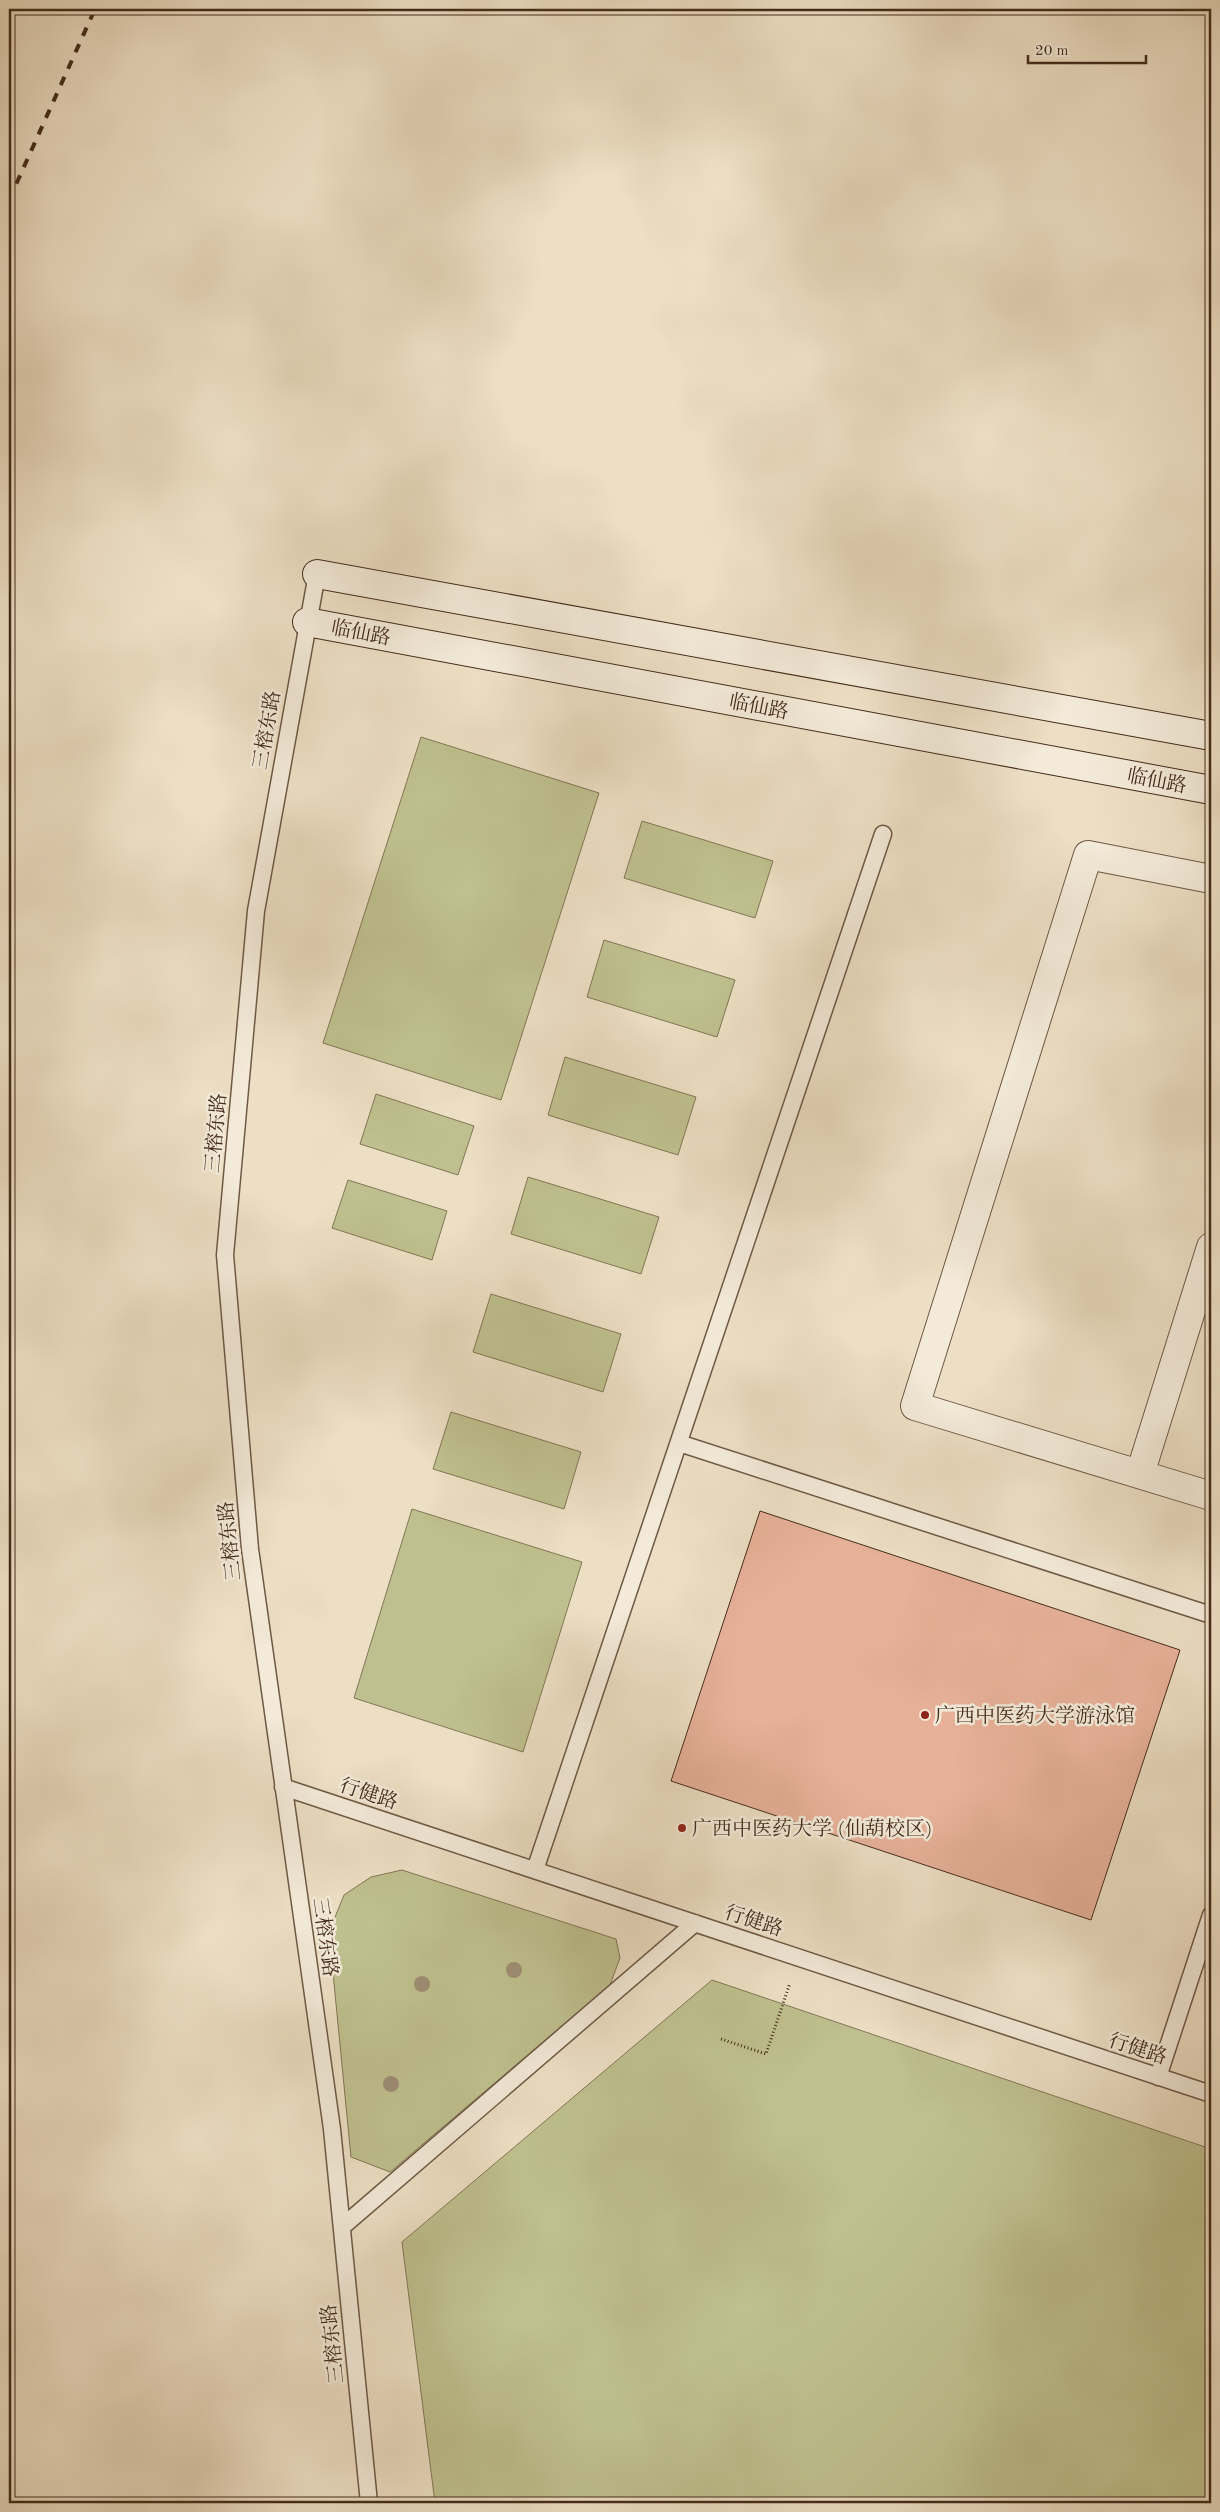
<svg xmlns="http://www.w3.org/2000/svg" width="1220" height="2512" font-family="'Old Standard TT','Noto Serif SC',serif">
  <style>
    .green { fill: #bfc08f; stroke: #827655 }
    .building { fill: #e7b199; stroke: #442c1b }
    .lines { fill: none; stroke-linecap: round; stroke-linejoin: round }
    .lane-casing { stroke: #6e5945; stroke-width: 19 }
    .street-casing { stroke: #6e5945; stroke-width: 30 }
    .secondary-casing { stroke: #442c1b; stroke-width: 30 }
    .path { stroke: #442c1b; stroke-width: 3; stroke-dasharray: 1 2.5; stroke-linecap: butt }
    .lane { stroke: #f3ead9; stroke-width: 16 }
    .street { stroke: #f3ead9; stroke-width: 28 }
    .secondary { stroke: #f3ead9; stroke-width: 28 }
    .rail { stroke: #442c1b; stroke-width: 4; stroke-dasharray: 9 9; stroke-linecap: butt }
    .tree { fill: #9e8d74 }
    .poi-dot { fill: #8f2418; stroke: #f3ead9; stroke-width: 2 }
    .labels { text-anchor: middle; stroke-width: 5; stroke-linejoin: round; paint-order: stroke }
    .street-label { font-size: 20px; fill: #442c1b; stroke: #f3ead9 }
    .poi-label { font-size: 20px; fill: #442c1b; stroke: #f3ead9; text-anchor: start }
  </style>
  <rect width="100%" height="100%" fill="#eddfc4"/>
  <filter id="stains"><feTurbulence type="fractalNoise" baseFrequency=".004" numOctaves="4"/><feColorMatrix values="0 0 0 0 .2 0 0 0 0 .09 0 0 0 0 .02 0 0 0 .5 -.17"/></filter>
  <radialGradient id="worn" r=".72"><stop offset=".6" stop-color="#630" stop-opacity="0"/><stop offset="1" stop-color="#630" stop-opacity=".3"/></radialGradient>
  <path class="green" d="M421,737L599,793L501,1100L323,1043Z
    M642,821L773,861L755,918L624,878Z
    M604,940L735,980L717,1037L587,997Z
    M565,1057L696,1097L678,1155L548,1115Z
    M376,1094L474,1126L458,1175L360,1144Z
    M528,1177L659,1217L641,1274L511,1234Z
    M348,1180L447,1211L432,1260L332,1228Z
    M491,1294L621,1334L603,1392L473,1352Z
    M451,1412L581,1452L564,1509L433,1469Z
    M412,1509L582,1562L523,1752L354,1698Z
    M402,1870L616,1939L620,1958L610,1985L390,2172L351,2157L329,1932L344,1895L371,1877Z
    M712,1980L1211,2149V2503H435L402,2242Z"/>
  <path class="building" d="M760,1511L1180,1650L1091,1920L671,1781Z"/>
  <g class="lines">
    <defs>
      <path id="lane" d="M317,574L256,911L225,1255L250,1549L332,2129L369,2503
        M679,1443L1211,1615
        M283,1787L1211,2094
        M535,1870L883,834
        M1158,2077L1211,1915
        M342,2227L695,1923"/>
      <path id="street" d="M1211,879L1088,855L915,1406L1211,1496
        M1140,1474L1211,1247"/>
      <path id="secondary" d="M317,574L1211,736
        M307,622L1211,790"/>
    </defs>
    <use href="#lane" class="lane-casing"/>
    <use href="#street" class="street-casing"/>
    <use href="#secondary" class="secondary-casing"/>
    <path class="path" d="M721,2039L766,2054L790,1983"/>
    <use href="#lane" class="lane"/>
    <use href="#street" class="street"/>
    <use href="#secondary" class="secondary"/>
    <path class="rail" d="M9,200L95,9"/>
  </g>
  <g class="tree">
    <circle cx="514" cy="1970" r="8"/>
    <circle cx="422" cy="1984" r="8"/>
    <circle cx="391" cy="2084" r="8"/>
  </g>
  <g class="poi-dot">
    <circle cx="925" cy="1715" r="5"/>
    <circle cx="682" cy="1828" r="5"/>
  </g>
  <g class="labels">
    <g class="street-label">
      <text transform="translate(361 632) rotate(11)" y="7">临仙路</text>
      <text transform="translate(759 706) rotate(11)" y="7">临仙路</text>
      <text transform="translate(266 730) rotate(-80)" y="7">三榕东路</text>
      <text transform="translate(1157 780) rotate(11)" y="7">临仙路</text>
      <text transform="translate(215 1133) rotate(-85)" y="7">三榕东路</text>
      <text transform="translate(229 1541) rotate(-96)" y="7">三榕东路</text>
      <text transform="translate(369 1793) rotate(18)" y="7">行健路</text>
      <text transform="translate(754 1920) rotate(18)" y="7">行健路</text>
      <text transform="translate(326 1937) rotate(82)" y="7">三榕东路</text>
      <text transform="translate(1138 2048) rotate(18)" y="7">行健路</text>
      <text transform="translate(332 2344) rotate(-96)" y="7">三榕东路</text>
    </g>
    <g class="poi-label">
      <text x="935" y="1722">广西中医药大学游泳馆</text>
      <text x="692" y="1835">广西中医药大学 (仙葫校区)</text>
    </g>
  </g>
  <rect width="1220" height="2512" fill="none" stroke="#eddfc4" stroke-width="30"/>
  <rect x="10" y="10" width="1200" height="2492" fill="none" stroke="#442c1b" stroke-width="2.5"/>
  <rect x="15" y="15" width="1190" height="2482" fill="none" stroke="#442c1b"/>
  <path d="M1028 55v8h118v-8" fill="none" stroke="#442c1b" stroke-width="2.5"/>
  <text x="1035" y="55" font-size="15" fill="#442c1b" stroke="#f3ead9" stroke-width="4" paint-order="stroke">20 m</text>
  <rect width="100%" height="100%" filter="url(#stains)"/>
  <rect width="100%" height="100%" fill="url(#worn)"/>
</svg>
